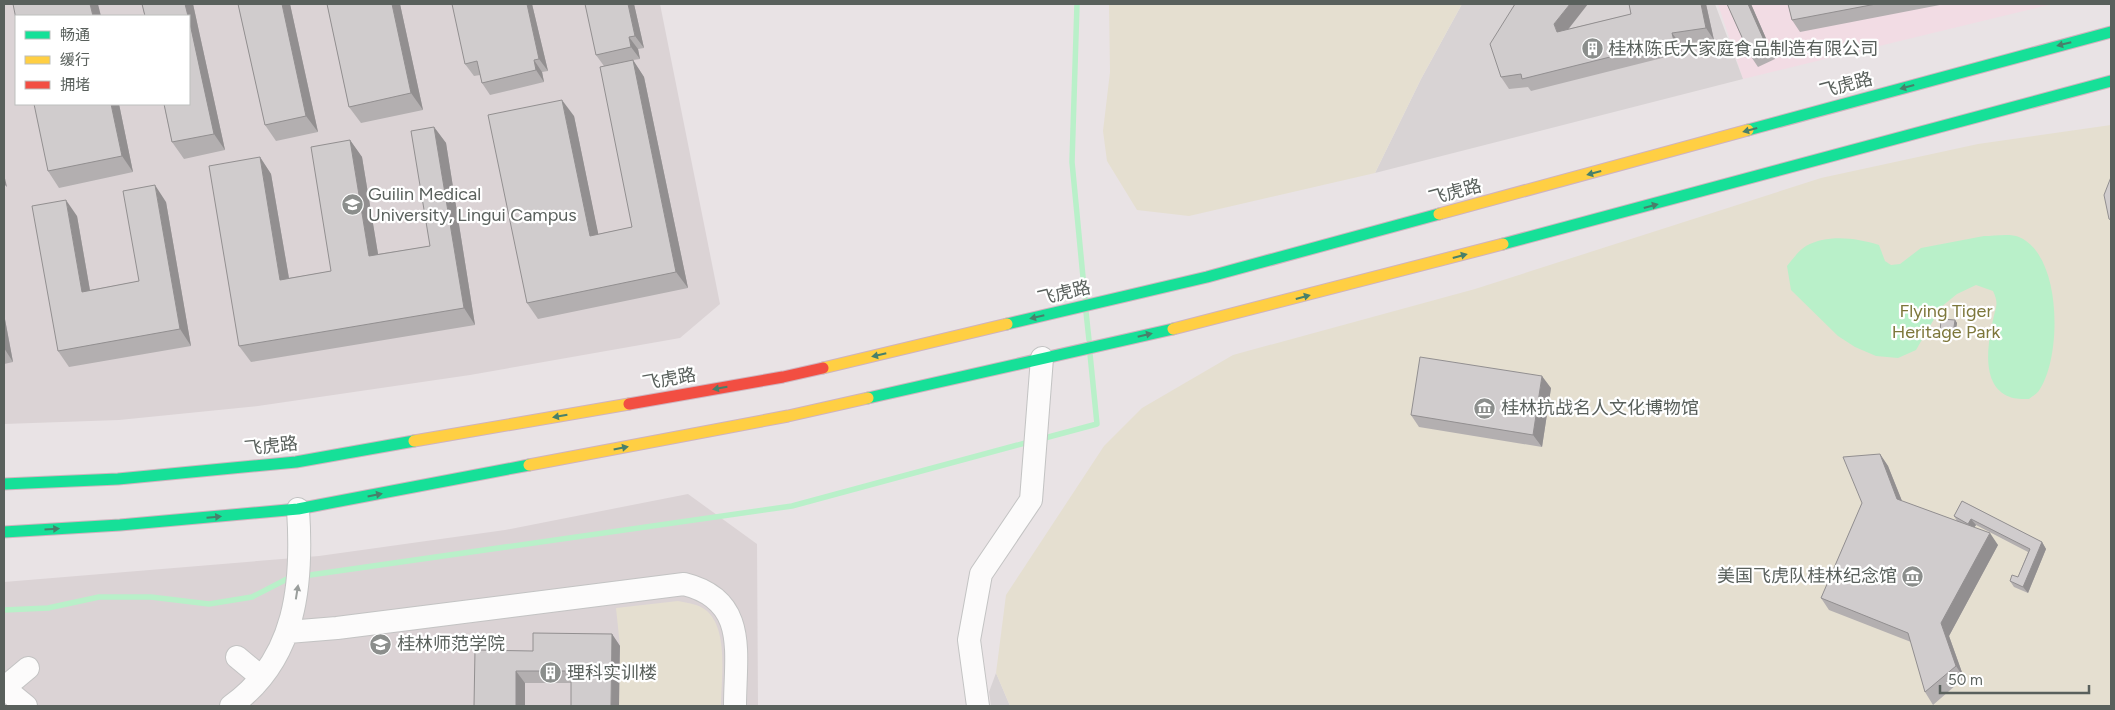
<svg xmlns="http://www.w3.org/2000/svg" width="2115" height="710" font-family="Figtree,'Noto Sans SC',sans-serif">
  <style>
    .commercial { fill: #f2dce4 }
    .industrial { fill: #d8d3d4 }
    .education { fill: #dbd3d5; fill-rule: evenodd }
    .green { fill: #e5dfd0 }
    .water { fill: #b9f0c9 }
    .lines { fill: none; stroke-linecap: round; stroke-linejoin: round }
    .stream { stroke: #b9f0c9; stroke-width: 5.5 }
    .street-casing { stroke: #c3c3c3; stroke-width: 24 }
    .fast-casing { stroke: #cfb3be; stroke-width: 13 }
    .slow-casing { stroke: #cfb3be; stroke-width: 13 }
    .jam-casing { stroke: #cfb3be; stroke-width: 13 }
    .street { stroke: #fcfbfb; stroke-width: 22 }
    .fast { stroke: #16e098; stroke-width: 11 }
    .slow { stroke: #ffcf43; stroke-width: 11 }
    .jam { stroke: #f24e42; stroke-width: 11 }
    .wall { fill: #b3afb0 }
    .shaded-wall { fill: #928f90 }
    .building { fill: #d0cccd; stroke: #928f90 }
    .oneway { fill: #48806b }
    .oneway2 { fill: #9a9e9c }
    .labels { text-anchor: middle; stroke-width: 4.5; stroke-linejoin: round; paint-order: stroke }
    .poi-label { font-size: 18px; fill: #59605c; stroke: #fff; text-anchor: start }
    .street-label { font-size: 18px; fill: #59605c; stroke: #fff }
    .park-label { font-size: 18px; fill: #7d773b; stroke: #fff }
  </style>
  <rect width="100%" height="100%" fill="#e9e3e5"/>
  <path class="commercial" d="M1718,4H2053L1743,79Z"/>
  <path class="industrial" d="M1462,4H1715L1743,79L1375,173L1421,79Z
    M996,673L1010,706H991L989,692Z"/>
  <path class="education" d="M4,4H660L720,304L680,338L470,375L258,406L119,420L4,424ZM16,16H189V104H16Z
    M688,494L757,544L758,706H4V582L319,556L505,530Z"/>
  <path class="green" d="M1109,4H1462L1421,79L1375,173L1189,216L1137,210L1107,161L1103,131L1110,72Z
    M2111,125V706H1010L996,673L1006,595L1104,446L1142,408L1233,355L1475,289L1821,178L1978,144Z
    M678,601C688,603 699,604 707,611C729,631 721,679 721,706H619L620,646L616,608Z"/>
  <path class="water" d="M1984,236C1994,236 2010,233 2019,237C2062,255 2062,355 2040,389C2038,393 2033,396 2029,399C2023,399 2015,399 2010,397C1980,386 1988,343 1993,320C1996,306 1999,304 1993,291L1976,285L1957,294L1941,307L1916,350L1898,358L1876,356L1855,347L1838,336L1791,290L1787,266C1792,260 1799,250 1806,246C1828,234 1856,238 1879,245L1885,261L1891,265L1900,264L1921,248Z"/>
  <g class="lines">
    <path class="stream" d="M1077,4L1072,162L1085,298
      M1086,312L1089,340
      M1041,439L1097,424L1090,354
      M310,575L792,506L1029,442
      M4,610L48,608L99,597H151L209,604L252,597L287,579"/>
    <defs>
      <path id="street" d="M288,632L337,628L684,584C749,600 735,654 735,706
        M237,657L261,677
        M4,688L28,668
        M4,688L26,706
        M231,706C297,659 303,583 298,509
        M978,706L969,640L981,574L1031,500L1042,358"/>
      <path id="fast" d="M1748,130L2111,32
        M1503,244L2111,81
        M1007,324L1207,277L1439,214
        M868,398L1173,329
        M4,484L118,479L296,462L414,441
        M4,532L120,525L298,509L529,465"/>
      <path id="slow" d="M1439,214L1748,130
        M1173,329L1503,244
        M823,368L1007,324
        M414,441L629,404
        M529,465L788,416L868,398"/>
      <path id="jam" d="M629,404L783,377L823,368"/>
    </defs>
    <use href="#street" class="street-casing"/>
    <use href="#fast" class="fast-casing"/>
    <use href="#slow" class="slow-casing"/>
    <use href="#jam" class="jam-casing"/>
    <use href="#street" class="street"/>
    <use href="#fast" class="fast"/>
    <use href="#slow" class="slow"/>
    <use href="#jam" class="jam"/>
  </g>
  <path class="wall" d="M142,4H193L225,150L184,159L172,142Z
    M238,4H290L318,132L276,141L265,125Z
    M327,4H400L423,110L361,123L349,107Z
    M532,4L548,71L542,72L544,82L490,95L482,83L480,75L474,76L465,64Z
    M634,4L644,48L638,49L640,59L633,60L644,77L688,288L538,319L527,303L574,116L598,234L632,227L604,66L596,55Z
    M1629,4H1706L1714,40L1681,45L1682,53L1531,91L1528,87L1509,89L1501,77L1568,29L1631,14Z
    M1727,4H1751L1775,59L1758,67L1750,55Z
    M1788,4H1945L1800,32L1792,20Z
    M119,104L133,172L59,188L48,171Z
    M434,127L446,143L475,325L251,362L239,346L260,157L271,174L289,278L331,271L350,140L362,157L378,254L430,246Z
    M166,202L191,346L69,367L58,351L77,216L90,290L139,281Z
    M4,314L13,362L4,364Z
    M1955,320L1957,323L1955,337L1942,336L1940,333Z
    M1551,388L1542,447L1419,427L1411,415Z
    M1880,454L1888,466L1902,501L1957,521L1954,516L1962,501L2042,542L2046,549L2028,593L2014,587L2010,581L2018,577L2028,552L1976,525L1974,528L1998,545L1949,636L1964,678L1933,705L1925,692L1911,642L1829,610L1821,598L1862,503Z
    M612,634L620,646L571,683H525V706H474L533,651Z"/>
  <path class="shaded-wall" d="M90,4H98L101,16H93Z
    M185,4H193L225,150L214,134Z
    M282,4H290L318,132L306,116Z
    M392,4H400L423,110L411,93Z
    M527,4H532L548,71L539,59Z
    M628,4H634L644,48L635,36Z
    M1570,4H1588L1563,36L1557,32L1554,24Z
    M1701,4H1706L1714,40L1706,28Z
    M1748,4H1751L1775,59L1767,47Z
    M1672,33L1681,45L1682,53L1674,41Z
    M629,37L638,49L640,59L631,47Z
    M534,60L542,72L544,82L536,70Z
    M633,60L644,77L688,288L676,272Z
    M562,100L574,116L602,252L590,236Z
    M111,104H119L133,172L122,156Z
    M434,127L446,143L475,325L464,308Z
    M350,140L362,157L381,272L369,256Z
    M260,157L271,174L292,296L280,280Z
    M4,174L7,187L4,184Z
    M155,185L166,202L191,346L180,329Z
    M66,200L77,216L93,308L82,292Z
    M4,314L13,362L4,348Z
    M1955,320L1957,323L1955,337L1953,334Z
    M1542,376L1551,388L1542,447L1533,435Z
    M1880,454L1888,466L1906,511L1897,499Z
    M1971,519L1976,525L1972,530L1968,524Z
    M1990,533L1998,545L1949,636L1964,678L1956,666L1941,623Z
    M2042,542L2046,549L2028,593L2023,587Z
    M612,634L620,646L619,706H611Z
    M516,671L525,683V706H516Z"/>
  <path class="building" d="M13,4H90L93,16H16V19Z
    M142,4H185L188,16H145Z
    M238,4H282L306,116L265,125Z
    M327,4H392L411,93L349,107Z
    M452,4H527L539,59L534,60L536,70L482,83L477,61L465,64Z
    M585,4H628L635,36L629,37L631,47L596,55Z
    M1515,4H1570L1554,24L1557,32L1631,14L1629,4H1701L1706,28L1672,33L1674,41L1522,79L1521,74L1501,77L1490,44Z
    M1727,4H1748L1767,47L1750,55Z
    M1788,4H1876L1792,20Z
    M189,19L214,134L172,142L164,104H189Z
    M633,60L676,272L527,303L488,115L562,100L590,236L632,227L600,67Z
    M34,104H111L122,156L48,171Z
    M434,127L464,308L239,346L209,166L260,157L280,280L331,271L311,147L350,140L369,256L430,246L411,131Z
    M2111,177V220L2109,219L2104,195Z
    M155,185L180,329L58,351L32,206L66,200L82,292L139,281L123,191Z
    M1941,319L1955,320L1953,334L1940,333Z
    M1420,357L1542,376L1533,435L1411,415Z
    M1880,454L1897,499L1990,533L1941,623L1956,666L1925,692L1908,633L1821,598L1862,503L1843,457Z
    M1962,501L2042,542L2023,587L2010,581L2012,575L2018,577L2030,549L1971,519L1968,524L1954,516Z
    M533,633L612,634L611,706H571V671H516V706H474L475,650L533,651Z"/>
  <defs><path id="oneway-solid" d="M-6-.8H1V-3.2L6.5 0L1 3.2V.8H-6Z" transform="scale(1.25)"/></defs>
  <g class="oneway">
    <use href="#oneway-solid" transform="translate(2064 44) rotate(166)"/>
    <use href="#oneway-solid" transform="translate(1907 87) rotate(165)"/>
    <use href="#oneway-solid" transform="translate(1750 130) rotate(165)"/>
    <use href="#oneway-solid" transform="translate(1594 173) rotate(165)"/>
    <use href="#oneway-solid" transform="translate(1651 206) rotate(-15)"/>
    <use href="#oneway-solid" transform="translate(1460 256) rotate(-15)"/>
    <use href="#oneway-solid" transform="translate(1303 297) rotate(-15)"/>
    <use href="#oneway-solid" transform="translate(1037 317) rotate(167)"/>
    <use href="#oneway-solid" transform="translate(1145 335) rotate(-13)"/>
    <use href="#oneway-solid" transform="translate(879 355) rotate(167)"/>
    <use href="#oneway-solid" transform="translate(720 388) rotate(170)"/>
    <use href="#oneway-solid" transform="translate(560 416) rotate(170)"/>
    <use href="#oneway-solid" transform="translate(621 448) rotate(-11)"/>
    <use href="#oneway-solid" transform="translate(375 495) rotate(-11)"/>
    <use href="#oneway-solid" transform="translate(214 517) rotate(-5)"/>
    <use href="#oneway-solid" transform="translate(52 529) rotate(-3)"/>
  </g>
  <use class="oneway2" href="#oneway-solid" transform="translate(297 592) rotate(-81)"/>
  <defs>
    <symbol id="building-disc" viewBox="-11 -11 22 22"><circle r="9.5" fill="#8b8e8c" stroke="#fff"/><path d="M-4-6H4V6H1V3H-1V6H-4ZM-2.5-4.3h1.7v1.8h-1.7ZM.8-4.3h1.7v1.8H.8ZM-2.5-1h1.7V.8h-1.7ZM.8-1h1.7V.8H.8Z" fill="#fff"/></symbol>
    <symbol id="university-disc" viewBox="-11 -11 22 22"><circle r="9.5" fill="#8b8e8c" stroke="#fff"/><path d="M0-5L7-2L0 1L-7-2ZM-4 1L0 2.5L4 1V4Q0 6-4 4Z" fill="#fff"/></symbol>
    <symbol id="museum-disc" viewBox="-11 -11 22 22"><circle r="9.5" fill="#8b8e8c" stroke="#fff"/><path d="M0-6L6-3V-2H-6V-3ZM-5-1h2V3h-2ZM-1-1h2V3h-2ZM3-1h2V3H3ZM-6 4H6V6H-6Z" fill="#fff"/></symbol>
  </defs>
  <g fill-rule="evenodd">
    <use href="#building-disc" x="1580" y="36" width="25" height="25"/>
    <use href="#university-disc" x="340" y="192" width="25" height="25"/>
    <use href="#museum-disc" x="1472" y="396" width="25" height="25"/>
    <use href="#museum-disc" x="1900" y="564" width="25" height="25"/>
    <use href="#university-disc" x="368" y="632" width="25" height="25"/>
    <use href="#building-disc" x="538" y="660" width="25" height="25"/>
  </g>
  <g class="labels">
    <g class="poi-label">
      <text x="1608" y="55">桂林陈氏大家庭食品制造有限公司</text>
      <text x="368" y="200">Guilin Medical<tspan x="368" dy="21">University, Lingui Campus</tspan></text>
      <text x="1501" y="414">桂林抗战名人文化博物馆</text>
      <text x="1897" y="582" text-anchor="end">美国飞虎队桂林纪念馆</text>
      <text x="397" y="650">桂林师范学院</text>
      <text x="567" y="679">理科实训楼</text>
    </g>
    <g class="street-label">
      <text transform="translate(1846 85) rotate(-15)" y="6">飞虎路</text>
      <text transform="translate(1455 192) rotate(-15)" y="6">飞虎路</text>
      <text transform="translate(1064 293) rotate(-13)" y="6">飞虎路</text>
      <text transform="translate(669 379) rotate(-10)" y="6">飞虎路</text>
      <text transform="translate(271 446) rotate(-6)" y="6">飞虎路</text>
    </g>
    <g class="park-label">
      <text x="1946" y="317">Flying Tiger<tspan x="1946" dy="21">Heritage Park</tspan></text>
    </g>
  </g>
  <rect width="2115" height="710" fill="none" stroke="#59605c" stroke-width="10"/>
  <rect x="15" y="15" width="175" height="90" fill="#ffffff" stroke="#bdbfbe"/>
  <rect x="25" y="31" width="25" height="8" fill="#16e098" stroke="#bdbfbe"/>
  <text x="60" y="40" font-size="15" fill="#59605c">畅通</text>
  <rect x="25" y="56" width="25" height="8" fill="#ffcf43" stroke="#bdbfbe"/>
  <text x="60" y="65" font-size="15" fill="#59605c">缓行</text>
  <rect x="25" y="81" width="25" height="8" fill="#f24e42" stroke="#bdbfbe"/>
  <text x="60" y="90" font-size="15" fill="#59605c">拥堵</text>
  <path d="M1940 685v8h149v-8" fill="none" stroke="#59605c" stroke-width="2.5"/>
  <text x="1948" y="685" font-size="15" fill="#59605c" stroke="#ffffff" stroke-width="4" paint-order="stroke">50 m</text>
</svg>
